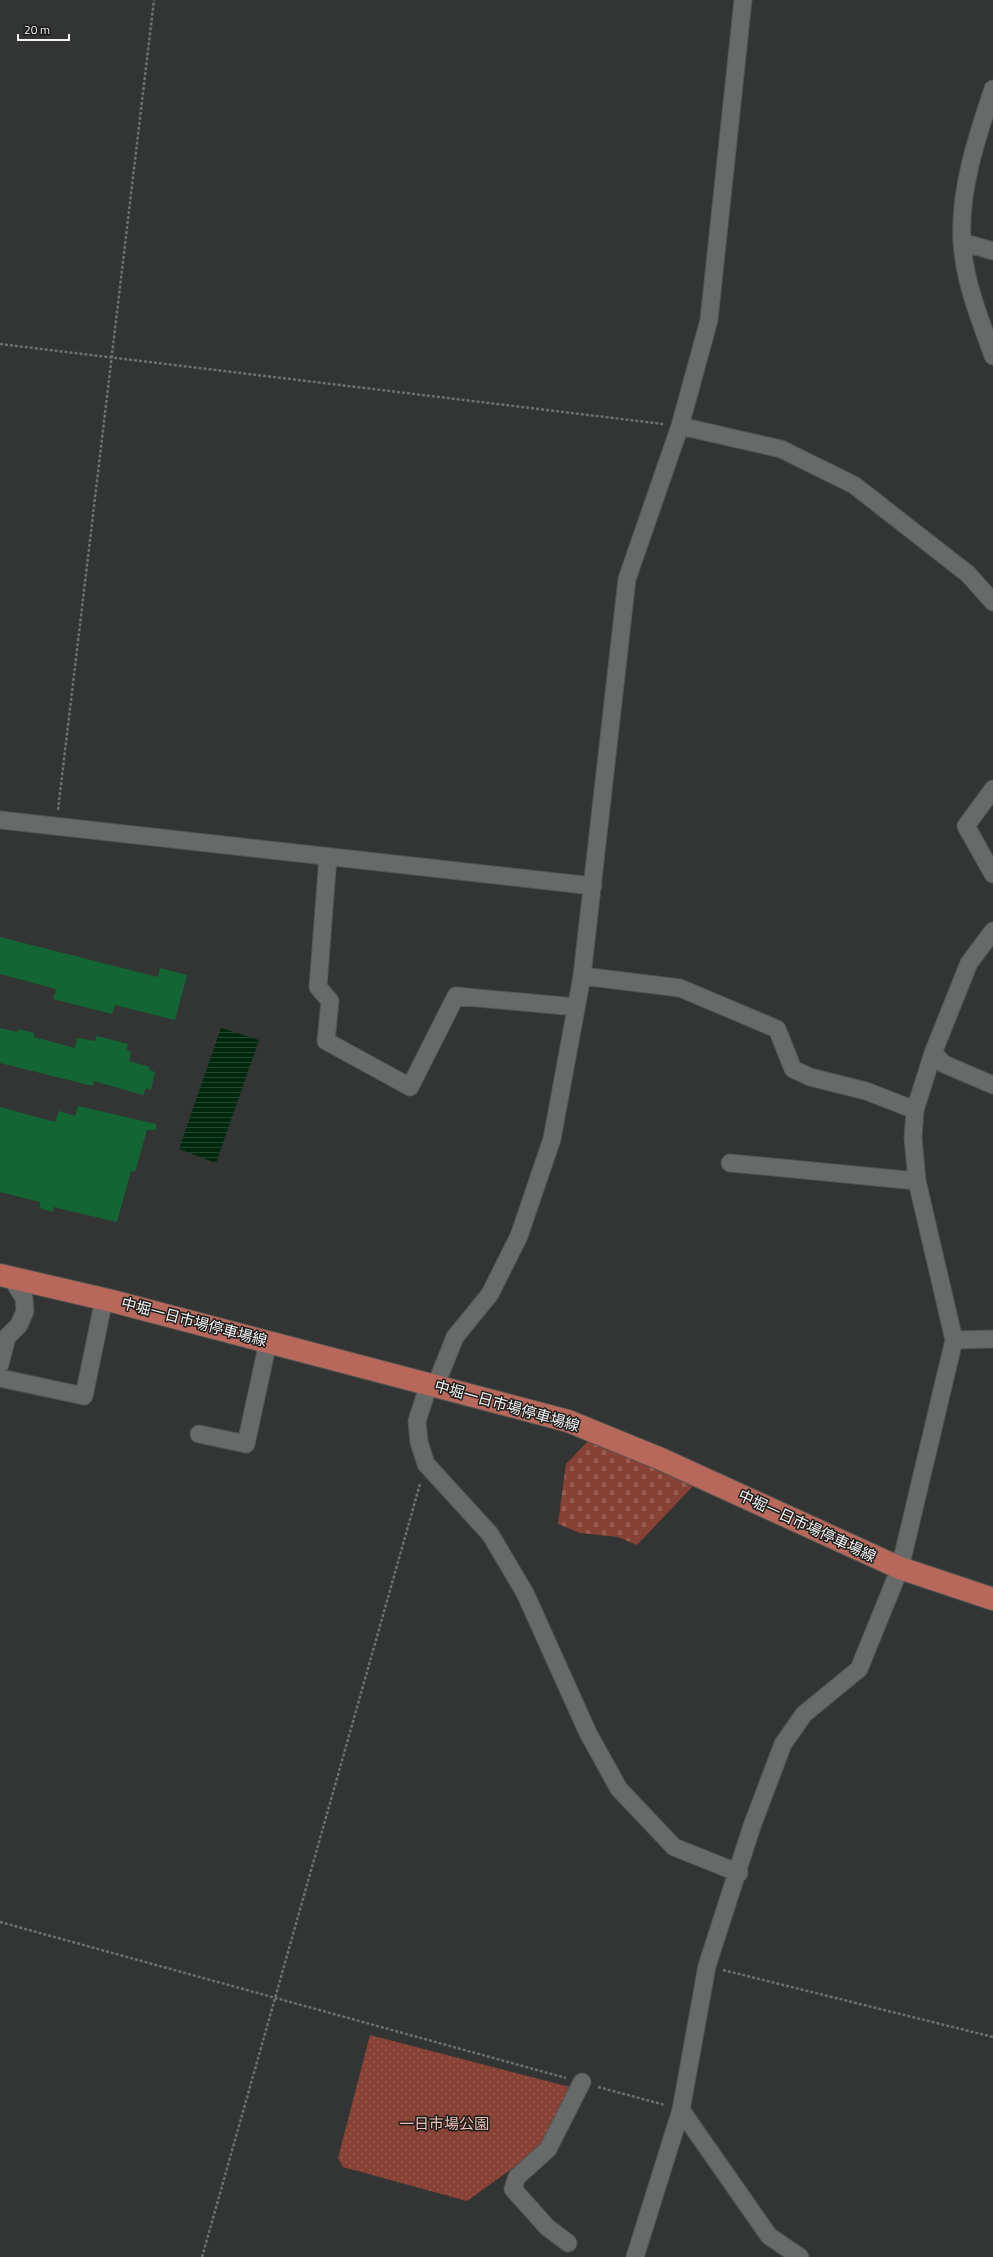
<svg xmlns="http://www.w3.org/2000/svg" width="993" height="2257" font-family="'Titillium Web','Noto Sans JP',sans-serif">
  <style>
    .green { fill: url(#green-dots) }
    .cemetery { fill: url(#cemetery-stones) }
    .water { fill: url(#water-rules) }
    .building { fill: #136633 }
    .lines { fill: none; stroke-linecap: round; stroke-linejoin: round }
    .minor-casing { stroke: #525452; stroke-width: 19 }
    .major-casing { stroke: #525452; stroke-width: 24 }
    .path { stroke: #6e706f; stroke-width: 2.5; stroke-dasharray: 3 2; stroke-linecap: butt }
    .minor { stroke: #676a68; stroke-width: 17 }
    .major { stroke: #b7685b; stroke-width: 22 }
    .labels { text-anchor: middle; stroke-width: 3; stroke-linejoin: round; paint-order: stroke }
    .street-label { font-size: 15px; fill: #f3f4f3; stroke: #1b1c1b }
    .park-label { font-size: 15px; fill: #f1c2b9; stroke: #1b1c1b }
  </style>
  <defs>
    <pattern id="green-dots" width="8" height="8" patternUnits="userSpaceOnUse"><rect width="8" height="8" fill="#884135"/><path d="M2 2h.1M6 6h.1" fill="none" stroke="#995d53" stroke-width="1.8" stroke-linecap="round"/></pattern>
    <pattern id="cemetery-stones" width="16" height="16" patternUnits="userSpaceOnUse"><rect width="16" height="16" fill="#884135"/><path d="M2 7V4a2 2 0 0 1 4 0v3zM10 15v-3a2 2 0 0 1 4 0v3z" fill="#995d53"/></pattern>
    <pattern id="water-rules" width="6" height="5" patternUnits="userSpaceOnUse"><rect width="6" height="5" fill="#00280d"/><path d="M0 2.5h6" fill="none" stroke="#264831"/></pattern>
  </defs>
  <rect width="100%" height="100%" fill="#323533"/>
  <path class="green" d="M370,2035L570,2087L539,2149L467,2201L343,2167L338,2158Z"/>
  <path class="cemetery" d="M592,1437L693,1486L637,1545L618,1537L580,1533L558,1524L566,1464Z"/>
  <path class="water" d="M221,1028L259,1040L216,1163L179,1149Z"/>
  <path class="building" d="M0,937L158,977L160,968L187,975L175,1020L115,1005L112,1014L53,999L56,989L0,974Z
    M0,1028L17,1032L18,1029L34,1033V1037L75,1048L77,1038L95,1041L97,1036L128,1044L126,1050L131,1052L129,1061L150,1067L149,1070L155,1072L151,1090L146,1088L143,1095L94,1081L93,1086L0,1063Z
    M78,1106L156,1124V1130H147L135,1172L131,1171L117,1222L53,1207V1212L40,1208V1202L0,1192V1107L55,1122L59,1111L75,1116Z"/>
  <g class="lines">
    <defs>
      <path id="minor" d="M993,89C977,137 959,190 962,241C964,281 980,319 993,356
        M962,242L993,251
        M680,426L781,449L854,485L968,574L993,602
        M993,789L966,826L993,874
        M0,820L593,886
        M328,857L318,987L330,1001L326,1041L410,1087L456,996L576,1007
        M582,976L680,988L777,1029L793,1069L810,1077L866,1091L915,1110
        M933,1053L944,1064L993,1085
        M730,1163L917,1181
        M954,1340L993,1339
        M0,1364L7,1337L19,1325L25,1311L24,1298L11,1277
        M0,1378L84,1396L104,1299
        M429,1384L417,1421L419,1442L426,1464L490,1534L525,1593L588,1733L619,1789L674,1847L739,1873
        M438,1386L439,1377L455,1337L490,1294L519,1236L552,1139L582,976L627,579L680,426L709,320L743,0
        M199,1434L246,1444L268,1342
        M681,2110L769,2236L800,2257
        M568,2243L547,2227L513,2189L517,2177L548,2149L582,2082
        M635,2257L681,2110L707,1966L752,1826L783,1744L804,1714L859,1669L900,1568L954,1340L917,1181L913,1138L915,1110L933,1053L969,963L993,931"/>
      <path id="major" d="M0,1275L112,1301L568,1421L661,1459L900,1568L993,1599"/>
    </defs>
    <use href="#minor" class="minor-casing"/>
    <use href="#major" class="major-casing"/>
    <path class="path" d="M0,344L663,424
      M58,810L154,0
      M0,1922L566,2078
      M723,1970L993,2037
      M598,2087L665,2105
      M202,2257L420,1484"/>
    <use href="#minor" class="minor"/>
    <use href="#major" class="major"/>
  </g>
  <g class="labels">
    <g class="street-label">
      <text transform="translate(194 1322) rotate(15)" y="5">中堀一日市場停車場線</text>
      <text transform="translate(507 1406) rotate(16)" y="5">中堀一日市場停車場線</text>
      <text transform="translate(807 1526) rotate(25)" y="5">中堀一日市場停車場線</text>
    </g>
    <g class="park-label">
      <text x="444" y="2129">一日市場公園</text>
    </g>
  </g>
  <path d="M18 34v6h51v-6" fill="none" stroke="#f3f4f3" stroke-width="2"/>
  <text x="24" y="34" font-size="12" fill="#f3f4f3" stroke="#1b1c1b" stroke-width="3" paint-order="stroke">20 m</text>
</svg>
